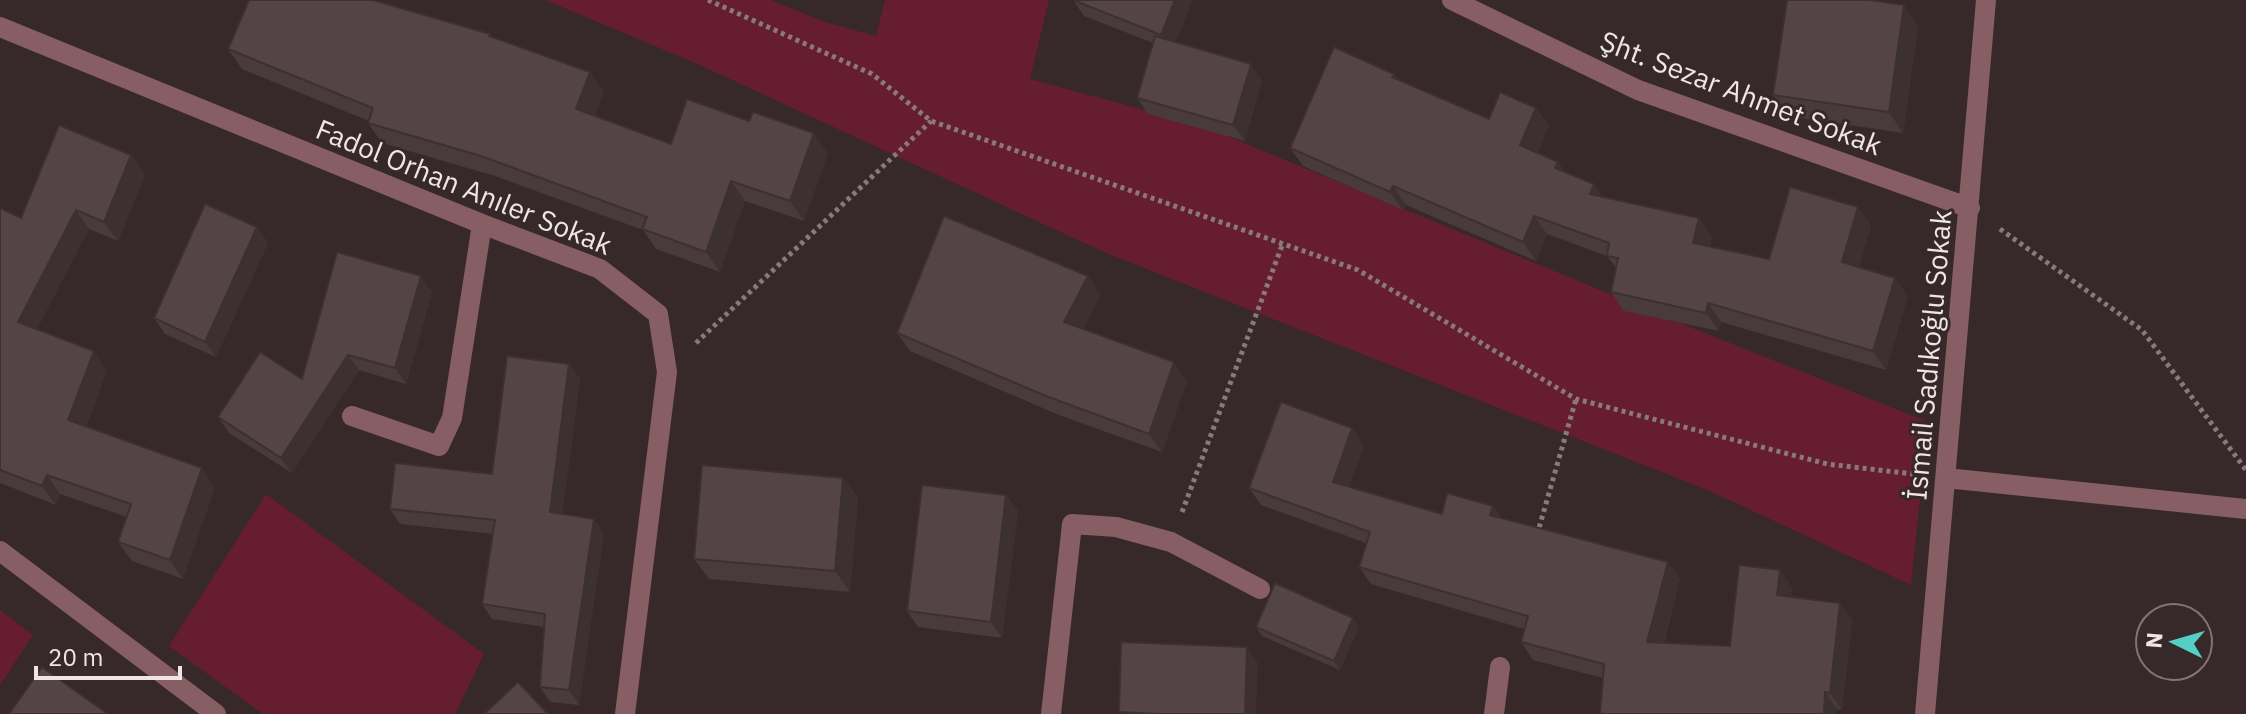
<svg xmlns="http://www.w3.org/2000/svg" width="2246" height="714" font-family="'IBM Plex Sans',sans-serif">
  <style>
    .green { fill: #661d30 }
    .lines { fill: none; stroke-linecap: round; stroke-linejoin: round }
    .path { stroke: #887a7c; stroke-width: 5; stroke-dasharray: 4 4; stroke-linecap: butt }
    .minor { stroke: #865e64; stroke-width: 20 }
    .wall { fill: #493a3c }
    .shaded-wall { fill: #3c3031 }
    .building { fill: #554446; stroke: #3c3031; stroke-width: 2 }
    .labels { text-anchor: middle; stroke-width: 6; stroke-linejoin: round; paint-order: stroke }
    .street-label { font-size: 28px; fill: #f0e5e6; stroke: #37282a }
  </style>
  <rect width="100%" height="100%" fill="#37282a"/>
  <path class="green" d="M545,0H771L825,22L876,36L885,0H1049L1030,79L1203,126L1675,321L1928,422L1911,585L1712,492L1106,253L693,62Z
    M266,494L484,654L455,714H263L169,646Z
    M0,610L33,635L0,685Z"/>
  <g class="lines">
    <path class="path" d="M708,0L872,74L931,121L1358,270L1576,399L1827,464L1913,474
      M2000,229L2142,330L2246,470
      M696,343L931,121
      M1182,512L1283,243
      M1537,535L1576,399"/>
    <path class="minor" d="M1452,0L1638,90L1970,208
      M0,27L482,224L600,269L658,314L667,372L625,714
      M352,416L439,446L452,418L482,224
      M1946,478L2246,509
      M0,551L216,714
      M1051,714L1072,524L1116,527L1171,542L1260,589
      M1494,714L1500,667
      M1925,714L1986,0"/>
  </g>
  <path class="wall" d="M1073,0H1192L1176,42L1262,80L1245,141L1148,114L1137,98L1153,43L1084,16Z
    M1918,26L1903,133L1788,116L1773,95Z
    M490,34L492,37L590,72L604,92L595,116L671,144L828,153L804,221L745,201L720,272L656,249L643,230L495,176L382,143L368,123L369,121L242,69L228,49Z
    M1394,74L1398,80L1489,119L1536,108L1549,126L1537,153L1558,162L1565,172L1603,197L1712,236L1710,246L1769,259L1858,207L1871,226L1859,267L1908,296L1886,370L1721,322L1719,331L1624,311L1611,292L1616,268L1607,256L1547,234L1536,261L1406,205L1403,210L1303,166L1290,148Z
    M145,174L118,241L89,229L37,329L107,370L86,427L215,487L183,579L132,561L118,542L127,517L60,494L56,505L0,483V208L21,218Z
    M257,227L268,243L216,357L165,334L154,318Z
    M421,276L432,292L406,384L359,370L292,473L229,433L218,417L302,379Z
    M1101,295L1083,329L1187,381L1162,452L1059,415L910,351L897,333Z
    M569,364L580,379L562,514L604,533L579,705L550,702L540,687L544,627L492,619L482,604L493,534L400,524L390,509L492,474Z
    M1364,445L1349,487L1442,514L1493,506L1502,518L1668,562L1680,579L1664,643L1730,646L1792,587L1791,597L1840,603L1852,620L1842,710L1603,678L1533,660L1521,642L1524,629L1371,584L1359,567L1366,543L1261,505L1249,488Z
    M843,478L858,498L850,592L709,579L694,559Z
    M1006,495L1018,511L1002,638L918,627L907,611Z
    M1353,618L1359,627L1340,670L1262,636L1256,627Z"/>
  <path class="shaded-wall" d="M1175,0H1192L1173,51L1161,35Z
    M1904,5L1918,26L1903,133L1889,112Z
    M1251,64L1262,80L1245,141L1233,125Z
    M590,72L604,92L590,129L576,109Z
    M1536,108L1549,126L1532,164L1520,145Z
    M814,133L828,153L804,221L790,201Z
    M131,155L145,174L118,241L104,222Z
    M1558,162L1571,180L1555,168Z
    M731,181L745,201L720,272L706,252Z
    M1594,184L1607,202L1590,194Z
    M1393,186L1406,205L1403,210L1390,192Z
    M1858,207L1871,226L1855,281L1842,262Z
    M76,210L89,229L31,341L18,322Z
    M1534,216L1547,234L1536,261L1523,242Z
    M1699,218L1712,236L1706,261L1693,243Z
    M257,227L268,243L216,357L205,342Z
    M421,276L432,292L406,384L395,368Z
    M1088,276L1101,295L1077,341L1064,322Z
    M1895,278L1908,296L1886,370L1873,351Z
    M1708,303L1721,322L1719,331L1706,313Z
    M94,351L107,370L81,439L68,420Z
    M348,355L359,370L292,473L281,458Z
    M1174,362L1187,381L1162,452L1149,434Z
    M569,364L580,379L561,527L550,512Z
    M1352,428L1364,445L1345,499L1333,482Z
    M202,468L215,487L183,579L170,560Z
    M47,475L60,494L56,505L42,486Z
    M843,478L858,498L850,592L835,571Z
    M1006,495L1018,511L1002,638L991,622Z
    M1493,506L1505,523L1490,515Z
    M594,519L604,533L579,705L569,690Z
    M1668,562L1680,579L1659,659L1647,642Z
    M1780,570L1792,587L1789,612L1777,595Z
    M1840,603L1852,620L1842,710L1830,693Z
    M1353,618L1359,627L1340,670L1334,661Z
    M1247,647L1258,663L1256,714H1245Z
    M1825,692L1837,709V714H1824Z"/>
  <path class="building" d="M249,0H373L490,34L489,36L590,72L576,109L671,144L687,99L749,121L753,112L814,133L790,201L731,181L706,252L642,229L647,217L481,156L368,123L373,108L228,49Z
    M1073,0H1175L1161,35Z
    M1787,0H1870L1904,5L1889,112L1773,95Z
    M1155,36L1251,64L1233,125L1137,98Z
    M1334,47L1394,74L1392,77L1489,119L1500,92L1536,108L1520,145L1558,162L1555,168L1594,184L1590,194L1699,218L1693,243L1769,259L1790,187L1858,207L1842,262L1895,278L1873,351L1708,303L1706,313L1611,292L1618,258L1607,256L1609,243L1534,216L1523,242L1393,186L1390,192L1290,148Z
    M59,125L131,155L104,222L76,210L18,322L94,351L68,420L202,468L170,560L118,542L131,504L47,475L42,486L0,470V208L21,218Z
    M205,204L257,227L205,342L154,318Z
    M944,216L1088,276L1064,322L1174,362L1149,434L1046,396L897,333Z
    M337,252L421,276L395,368L348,355L281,458L218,417L260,352L302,379Z
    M507,356L569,364L550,512L594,519L569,690L540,687L545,614L482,604L495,520L390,509L395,463L492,474Z
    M1281,402L1352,428L1333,482L1442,514L1447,493L1493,506L1490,515L1668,562L1647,642L1730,646L1739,565L1780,570L1777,595L1840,603L1830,693L1825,692L1824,714H1600L1604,664L1521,642L1528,616L1359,567L1370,532L1249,488Z
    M702,465L843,478L835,571L694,559Z
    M922,485L1006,495L991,622L907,611Z
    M1275,583L1353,618L1334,661L1256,627Z
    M1121,642L1247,647L1245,714H1158L1119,712Z
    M42,667L108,714H9Z
    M518,682L548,714H484Z"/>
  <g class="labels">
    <g class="street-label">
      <text transform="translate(1741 93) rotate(21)" y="10">Şht. Sezar Ahmet Sokak</text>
      <text transform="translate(464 187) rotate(22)" y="10">Fadol Orhan Anıler Sokak</text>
      <text transform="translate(1929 355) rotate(-85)" y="10">İsmail Sadıkoğlu Sokak</text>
    </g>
  </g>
  <g transform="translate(2174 642) rotate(275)"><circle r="38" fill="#37282a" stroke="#817475" stroke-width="2"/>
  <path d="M0-6L14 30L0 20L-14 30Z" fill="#55cec5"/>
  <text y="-12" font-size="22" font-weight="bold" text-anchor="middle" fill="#f0e5e6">N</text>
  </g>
  <path d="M36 666v12h144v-12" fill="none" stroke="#f0e5e6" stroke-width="4"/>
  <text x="48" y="666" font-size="24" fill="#f0e5e6" stroke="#37282a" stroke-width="6" paint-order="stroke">20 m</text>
</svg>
